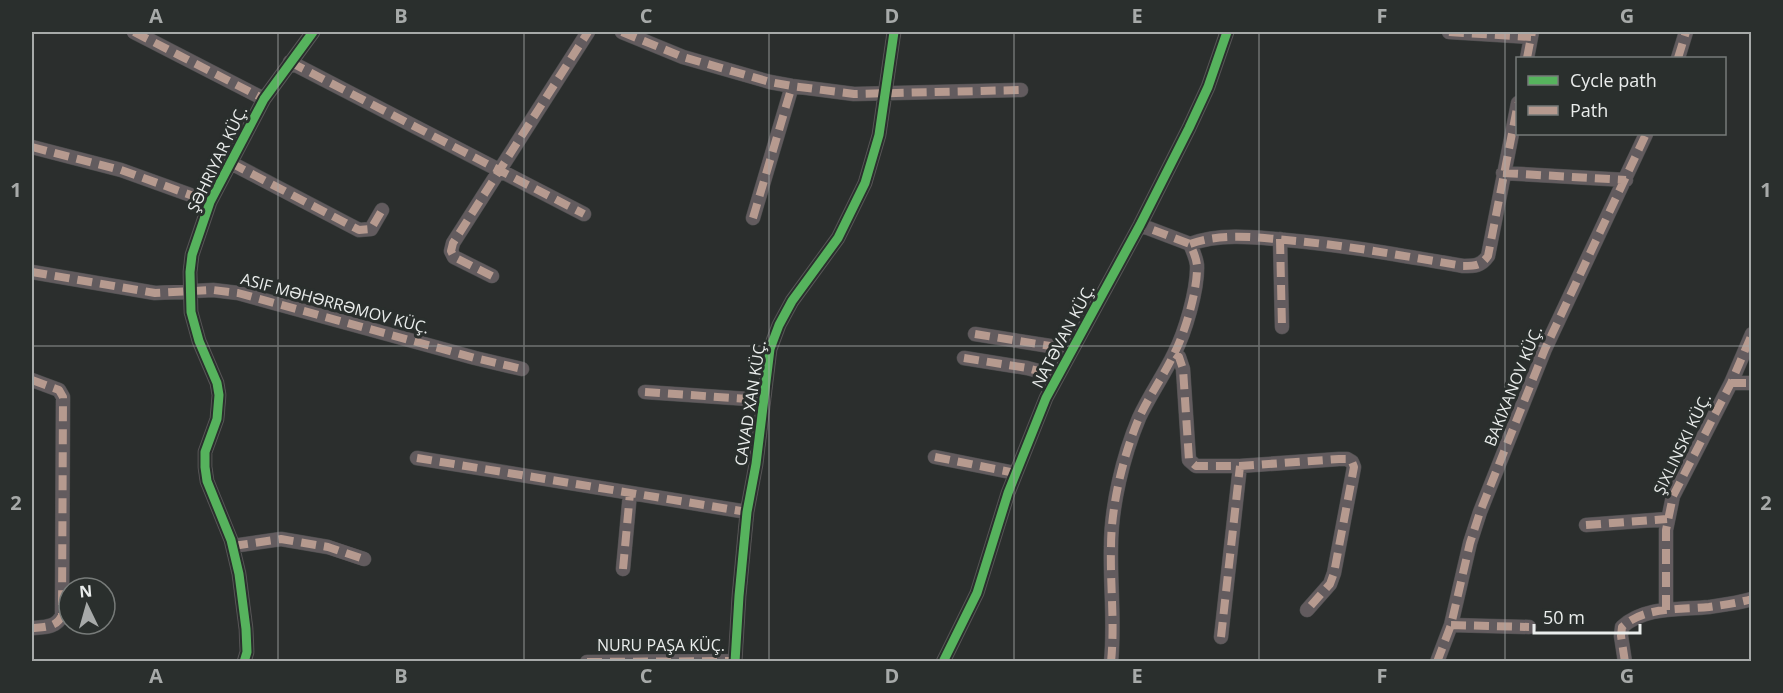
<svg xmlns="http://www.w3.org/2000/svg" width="1783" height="693" font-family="'Open Sans',sans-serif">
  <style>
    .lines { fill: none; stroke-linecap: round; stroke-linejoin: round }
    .street-casing { stroke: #4a4c4c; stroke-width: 15 }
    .street { stroke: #625b5e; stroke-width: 14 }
    .quiet { stroke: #b69a8f; stroke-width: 8; stroke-dasharray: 15 8; stroke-linecap: butt }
    .cycleway-casing { stroke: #2a2f2d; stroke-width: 13 }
    .cycleway { stroke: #56b35d; stroke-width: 9 }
    .grid { fill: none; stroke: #a7aaa9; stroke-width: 1.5; stroke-opacity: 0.55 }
    .labels { text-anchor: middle; stroke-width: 6; stroke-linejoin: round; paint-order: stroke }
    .street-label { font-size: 16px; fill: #eaedec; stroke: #2a2f2d }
    .neatline { fill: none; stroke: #a7aaa9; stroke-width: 2 }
    .grid-label { font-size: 20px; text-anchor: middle; font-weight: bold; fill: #a7aaa9 }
  </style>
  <rect width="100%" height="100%" fill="#2b2e2d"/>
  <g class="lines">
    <defs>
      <path id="street" d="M134,32L264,99
        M622,32L683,57L770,82L792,86L854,94L1021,90
        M1449,32L1531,37
        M1527,58L1532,32
        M1678,58L1686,32
        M290,62L584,214
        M32,147L121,170L210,202
        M231,163L359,230L371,229L382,210
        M1503,173L1626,180
        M753,218L792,86
        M1280,239L1282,327
        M1190,244C1220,233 1254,237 1286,240C1345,245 1404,256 1463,266C1475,266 1481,266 1488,256L1518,103
        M32,272L155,293L213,290L238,293L475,358L522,369
        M492,276L454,257L451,251L453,243L588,32
        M975,334L1050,346L1071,352
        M1175,354L1179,357L1183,369L1189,460L1196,466H1240L1339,459H1347L1352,462L1354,467L1334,573L1330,584L1307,610
        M964,358L1027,368L1058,376
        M32,380L59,390L63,397L62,615C57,628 43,627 32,628
        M1731,383H1752
        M645,392L763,400
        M935,457L1015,473
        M417,458L747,512
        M1586,525L1667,519
        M233,546L281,539L328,547L364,559
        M623,569L630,493
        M1666,610V530L1673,496L1731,383L1752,334
        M1451,625L1529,627
        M1221,637L1240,466
        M244,662L247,652L246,629L239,574L231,540L207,481L205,467V452L217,419L219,395L217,383L199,341L191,312L190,272L192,255L210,202L264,99L313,32
        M587,662L735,661
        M735,662L739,596L747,512L756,464L770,349L779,325L792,301L838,238L865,183L879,135L894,32
        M943,662L977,593L1008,493L1046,398L1140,225L1189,128L1208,87L1227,32
        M1111,662C1115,622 1110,586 1111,547C1111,506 1123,456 1139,418C1149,396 1164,375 1174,354C1185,333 1198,289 1197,265C1196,257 1193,251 1190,244L1140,225
        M1437,662L1451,625L1470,543L1480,512L1515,424L1545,349L1646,134
        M1625,662L1621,636L1622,627C1645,606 1680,610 1709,607C1723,605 1738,603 1752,599"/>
    </defs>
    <use href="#street" class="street-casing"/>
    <use href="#street" class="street"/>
    <path class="quiet" d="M134,32L264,99
      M622,32L683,57L770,82L792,86L854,94L1021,90
      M1449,32L1531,37
      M1527,58L1532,32
      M1678,58L1686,32
      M290,62L584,214
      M32,147L121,170L210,202
      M231,163L359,230L371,229L382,210
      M1503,173L1626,180
      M753,218L792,86
      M1280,239L1282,327
      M1190,244C1220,233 1254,237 1286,240C1345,245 1404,256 1463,266C1475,266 1481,266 1488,256L1518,103
      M32,272L155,293L213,290L238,293L475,358L522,369
      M492,276L454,257L451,251L453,243L588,32
      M975,334L1050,346L1071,352
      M1175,354L1179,357L1183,369L1189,460L1196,466H1240L1339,459H1347L1352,462L1354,467L1334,573L1330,584L1307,610
      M964,358L1027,368L1058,376
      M32,380L59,390L63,397L62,615C57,628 43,627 32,628
      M1731,383H1752
      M645,392L763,400
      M935,457L1015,473
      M417,458L747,512
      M1586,525L1667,519
      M233,546L281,539L328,547L364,559
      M623,569L630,493
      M1666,610V530L1673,496L1731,383L1752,334
      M1451,625L1529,627
      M1221,637L1240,466
      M587,662L735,661
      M1111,662C1115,622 1110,586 1111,547C1111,506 1123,456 1139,418C1149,396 1164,375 1174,354C1185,333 1198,289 1197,265C1196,257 1193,251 1190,244L1140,225
      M1437,662L1451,625L1470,543L1480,512L1515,424L1545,349L1646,134
      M1625,662L1621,636L1622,627C1645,606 1680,610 1709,607C1723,605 1738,603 1752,599"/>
    <defs>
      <path id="cycleway" d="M244,662L247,652L246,629L239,574L231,540L207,481L205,467V452L217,419L219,395L217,383L199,341L191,312L190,272L192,255L210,202L264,99L313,32
        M735,662L739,596L747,512L756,464L770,349L779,325L792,301L838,238L865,183L879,135L894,32
        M943,662L977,593L1008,493L1046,398L1140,225L1189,128L1208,87L1227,32"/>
    </defs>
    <use href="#cycleway" class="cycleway-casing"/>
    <use href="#cycleway" class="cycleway"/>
  </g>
  <path class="grid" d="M278,32V662M524,32V662M769,32V662M1014,32V662M1259,32V662M1505,32V662M32,346H1752"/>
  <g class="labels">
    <g class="street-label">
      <text transform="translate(217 159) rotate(-64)" y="6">ŞƏHRIYAR KÜÇ.</text>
      <text transform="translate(335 303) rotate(15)" y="6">ASIF MƏHƏRRƏMOV KÜÇ.</text>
      <text transform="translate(1063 336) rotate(-62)" y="6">NATƏVAN KÜÇ.</text>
      <text transform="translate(1513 386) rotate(-68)" y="6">BAKIXANOV KÜÇ.</text>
      <text transform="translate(750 403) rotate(-81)" y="6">CAVAD XAN KÜÇ.</text>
      <text transform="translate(1682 444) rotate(-64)" y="6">ŞIXLINSKI KÜÇ.</text>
      <text x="661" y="651">NURU PAŞA KÜÇ.</text>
    </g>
  </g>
  <rect width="1783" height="693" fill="none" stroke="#2a2f2d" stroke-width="66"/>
  <rect x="1516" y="57" width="210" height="78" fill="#2a2f2d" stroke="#777b79" stroke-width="1.5"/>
  <rect x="1528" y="76" width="30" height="9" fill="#56b35d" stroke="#777b79" stroke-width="1.5"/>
  <text x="1570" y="87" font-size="18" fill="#eaedec">Cycle path</text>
  <rect x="1528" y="106" width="30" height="9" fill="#b69a8f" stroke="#777b79" stroke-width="1.5"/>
  <text x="1570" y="117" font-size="18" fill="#eaedec">Path</text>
  <g transform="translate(87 606) rotate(355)"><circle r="28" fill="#2a2f2d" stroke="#777b79" stroke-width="1.5"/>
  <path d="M0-4.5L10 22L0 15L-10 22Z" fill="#a7aaa9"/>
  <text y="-9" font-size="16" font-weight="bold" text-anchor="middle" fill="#eaedec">N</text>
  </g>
  <path d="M1534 624v9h106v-9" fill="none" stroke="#eaedec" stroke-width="3"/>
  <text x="1543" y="624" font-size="18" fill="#eaedec" stroke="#2a2f2d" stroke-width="4.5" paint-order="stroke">50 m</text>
  <rect x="33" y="33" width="1717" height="627" class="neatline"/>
  <g class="grid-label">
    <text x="156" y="23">A</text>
    <text x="401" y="23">B</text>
    <text x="646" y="23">C</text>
    <text x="892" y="23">D</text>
    <text x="1137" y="23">E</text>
    <text x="1382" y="23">F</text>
    <text x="1627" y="23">G</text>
    <text x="16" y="197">1</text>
    <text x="1766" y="197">1</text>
    <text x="16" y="510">2</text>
    <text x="1766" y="510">2</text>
    <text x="156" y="683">A</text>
    <text x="401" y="683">B</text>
    <text x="646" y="683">C</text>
    <text x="892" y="683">D</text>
    <text x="1137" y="683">E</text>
    <text x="1382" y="683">F</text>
    <text x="1627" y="683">G</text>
  </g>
</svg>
